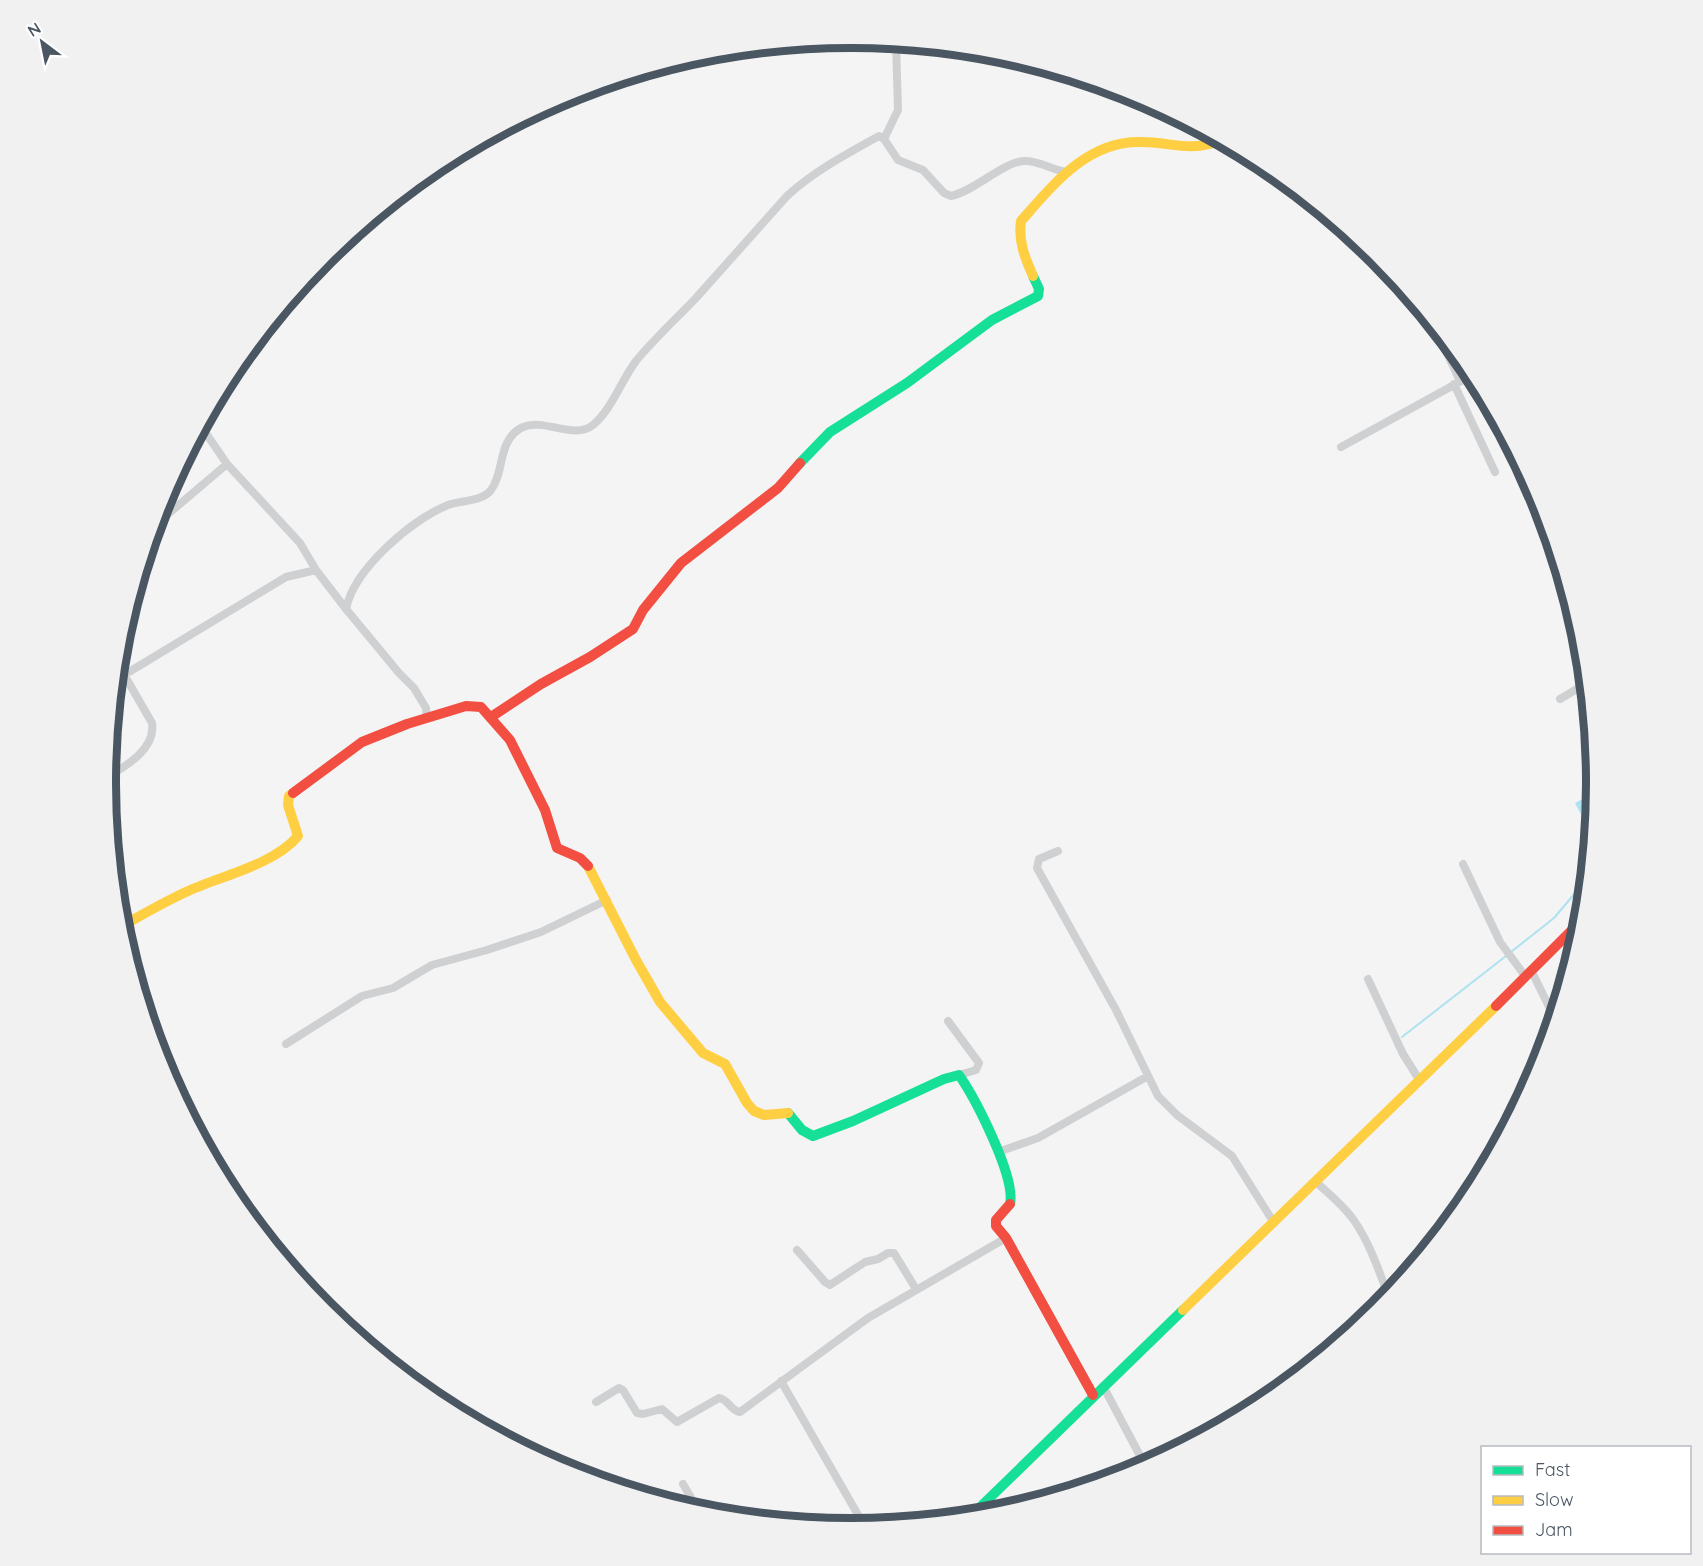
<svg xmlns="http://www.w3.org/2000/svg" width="1703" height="1566" font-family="Quicksand,sans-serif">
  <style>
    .water { fill: #aee2f0 }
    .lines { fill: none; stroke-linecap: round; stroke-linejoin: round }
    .stream { stroke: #aee2f0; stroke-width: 2 }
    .street { stroke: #ced0d2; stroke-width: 8 }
    .fast { stroke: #16e098; stroke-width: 10 }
    .slow { stroke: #ffcf43; stroke-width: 10 }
    .jam { stroke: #f24e42; stroke-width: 10 }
    .rim { fill: none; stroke: #4a5661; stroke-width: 8 }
  </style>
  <rect width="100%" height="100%" fill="#f4f4f4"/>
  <path class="water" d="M1596,792L1592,836L1575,803Z"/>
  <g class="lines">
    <path class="stream" d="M1511,952L1554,918L1587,879
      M1402,1037L1506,956"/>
    <path class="street" d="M884,139L898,110L896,42
      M1431,319L1460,381
      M1454,384L1495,472
      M201,426L227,464L300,543L316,570L346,609L399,673L414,688L426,708L427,718
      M1341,447L1474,374
      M154,526L227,464
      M346,609C354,569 411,520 448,505C461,500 482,502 491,490C505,472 497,439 523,427C544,418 575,440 593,425C612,409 621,381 636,361C654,339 676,319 696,298C726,264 757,230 787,196C813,172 848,153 879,136L884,139L898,160L923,170L944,193L951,196C975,191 1004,161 1025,161C1039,161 1053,170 1067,172
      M124,675L286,577L316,570
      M1560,699L1587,683
      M106,778C126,766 156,749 152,723L118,664
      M1058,851L1039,859L1037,868L1116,1010L1158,1096L1177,1115L1232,1156L1274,1223
      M1463,864L1500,942L1525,976
      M1531,970L1555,1019
      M1368,979L1403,1054L1420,1081
      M948,1021L979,1063L976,1070L959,1075
      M286,1044L362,996L393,988L432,965L487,950L541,932L607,900
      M998,1152L1038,1138L1148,1076
      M1316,1182C1329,1194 1343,1205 1353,1219C1370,1243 1379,1271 1389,1298
      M797,1250L825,1282L830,1285L865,1262L878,1259L888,1253H894L916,1289
      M781,1381L865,1527
      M1103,1386L1146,1467
      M596,1402L619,1388L623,1390L637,1413L643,1414L662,1409L677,1422L719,1398C728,1399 731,1411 740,1412L868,1318L1006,1238
      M683,1484L700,1513"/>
    <path class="fast" d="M800,463L830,432L907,383L992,320L1038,296L1039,289L1033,276
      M788,1113L802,1130L813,1136L853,1121L944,1079L959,1075C975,1098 1016,1177 1010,1204
      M970,1517L1183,1310"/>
    <path class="slow" d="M1033,276C1025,258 1018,241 1021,221C1053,185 1087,141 1140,142C1173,142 1188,153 1222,140
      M588,866L636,960L660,1002L703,1053L725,1064L747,1103L754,1111L764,1115L788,1113
      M120,927C142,915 164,902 186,892C220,876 274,865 298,836L288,805L289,796L293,793
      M1183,1310L1496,1006"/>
    <path class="jam" d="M491,717L541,684L590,657L633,629L643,610L681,563L778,488L800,463
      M293,793L362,742L407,724L466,706L481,707L510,740L545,810L557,848L580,858L588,866
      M1496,1006L1584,918
      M1010,1204L996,1220V1226L1006,1238L1093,1395"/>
  </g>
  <path d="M0 0H1703V1566H0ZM116 783a735 735 0 1 1 1470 0a735 735 0 1 1-1470 0Z" fill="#f1f1f2" fill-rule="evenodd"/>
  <path class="rim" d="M116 783a735 735 0 1 1 1470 0a735 735 0 1 1-1470 0Z"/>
  <rect x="1481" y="1446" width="210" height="108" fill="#ffffff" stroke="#b7bbc0" stroke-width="1.5"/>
  <rect x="1493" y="1466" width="30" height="9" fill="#16e098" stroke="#b7bbc0" stroke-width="1.5"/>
  <text x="1535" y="1476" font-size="18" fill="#4a5661">Fast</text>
  <rect x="1493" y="1496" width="30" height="9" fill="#ffcf43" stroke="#b7bbc0" stroke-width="1.5"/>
  <text x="1535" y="1506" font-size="18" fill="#4a5661">Slow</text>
  <rect x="1493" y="1526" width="30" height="9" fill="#f24e42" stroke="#b7bbc0" stroke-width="1.5"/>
  <text x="1535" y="1536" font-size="18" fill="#4a5661">Jam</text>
  <g transform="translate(42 42) rotate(328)" stroke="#ffffff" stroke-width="4.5" paint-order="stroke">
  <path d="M0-4.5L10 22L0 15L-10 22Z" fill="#4a5661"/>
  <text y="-9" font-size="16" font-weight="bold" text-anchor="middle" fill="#4a5661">N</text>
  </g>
</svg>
